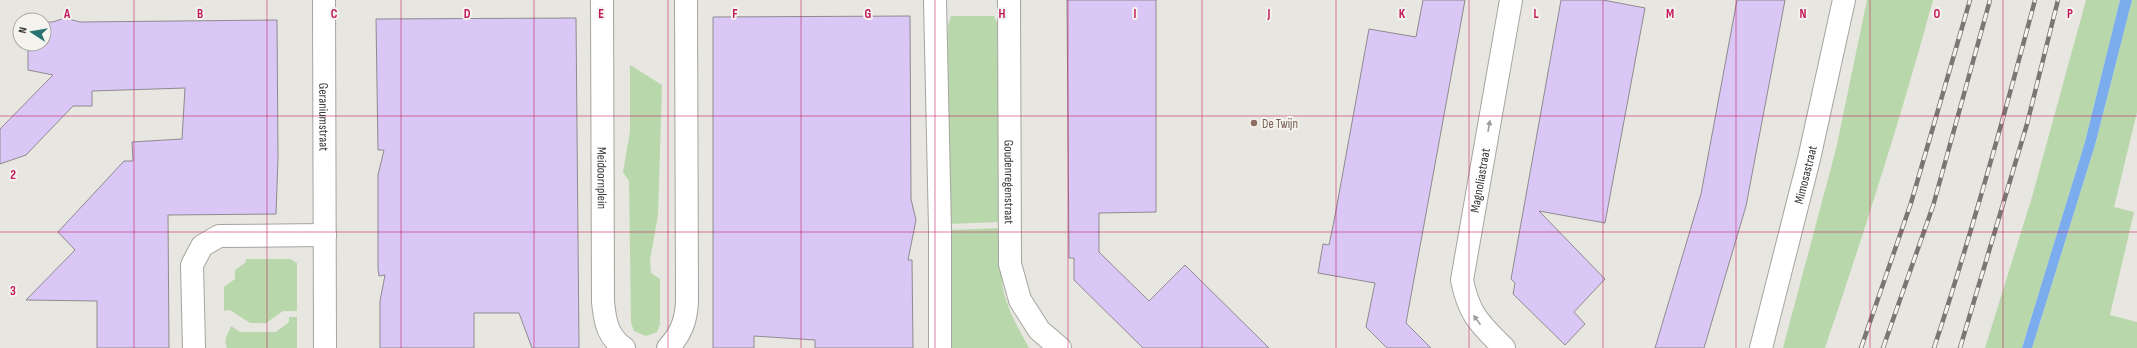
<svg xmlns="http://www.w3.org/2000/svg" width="2137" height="348" font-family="'Sofia Sans Condensed',sans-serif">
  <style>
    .green { fill: #b8d7ab }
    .water { fill: #7aacee }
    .building { fill: #dac7f5; stroke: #8d8b90 }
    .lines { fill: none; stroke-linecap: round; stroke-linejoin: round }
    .minor-casing { stroke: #a5a49e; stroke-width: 24 }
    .minor { stroke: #fff; stroke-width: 22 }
    .rail-casing { stroke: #787773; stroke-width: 4.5 }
    .rail { stroke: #f5f3ed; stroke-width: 3; stroke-dasharray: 9; stroke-linecap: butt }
    .oneway { fill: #9c9c9a }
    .grid { fill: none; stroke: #c2185b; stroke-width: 1; stroke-opacity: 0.55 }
    .education-dot { fill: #8d6e63; stroke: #f5f3ed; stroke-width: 1.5 }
    .labels { text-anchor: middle; stroke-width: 4; stroke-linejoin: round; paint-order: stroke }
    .street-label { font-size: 13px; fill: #383835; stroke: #f5f3ed }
    .education-label { font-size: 13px; fill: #785e54; stroke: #f5f3ed; text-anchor: start }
    .grid-label { font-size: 13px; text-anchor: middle; font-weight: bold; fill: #c2185b; stroke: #f5f3ed; stroke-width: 4; stroke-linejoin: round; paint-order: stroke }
  </style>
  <rect width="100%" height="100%" fill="#e8e6e0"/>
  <path class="green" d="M1867,0H1933C1901,117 1864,233 1825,348H1783L1836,149Z
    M2086,0H2120L2085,142L2022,348H1985L2032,197Z
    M2132,0H2137V112L2114,207L2134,212L2110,315L2137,322V348H2032L2095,145Z
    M951,16H994L997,23L1000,222L949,224L948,26Z
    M630,65L662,85L658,215L650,260L651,273L660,279V324L657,332L646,336L634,331L631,323L629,181L623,172L630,132Z
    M1000,228C1000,252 999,277 1006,300C1011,317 1021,332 1029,348H949V230Z
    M246,259H290L297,263V311H283L266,323H250L230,310L224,311V287L235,279V270L245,263Z
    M289,317H297V348H227C223,339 228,335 231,326L240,332H276L289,322Z"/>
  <path class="water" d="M2120,0H2132L2095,145L2032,348H2022L2085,142Z"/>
  <path class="building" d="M1067,0H1156V212L1099,213V252L1149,301L1185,265L1269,348H1143L1074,280V258H1069Z
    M1423,0H1465L1406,323L1431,348H1387L1366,327L1375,283L1318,273L1323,244L1329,245L1335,216L1369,29L1416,37Z
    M1561,0H1603L1645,8L1605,223L1539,211L1605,279L1574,312L1585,324L1565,345L1513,294L1515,283L1511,279Z
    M1737,0H1785L1746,206L1704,348H1655L1701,194Z
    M910,16L911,199L916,220L908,260H912L913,348H815V340L754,336V348H713V17Z
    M65,18L80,22L277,20L278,158L276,214L168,215L169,348H97V301L26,300L75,250L58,232L124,161H133L132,142L182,139L185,88L92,91V106H73L26,155L0,164V129L53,75L28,70V44H44V22H53Z
    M576,18L579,348H532L519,313H474V348H380V301L385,275L379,276L378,269V175L384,150H378L376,19Z"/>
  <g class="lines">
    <defs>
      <g id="minor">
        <path id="s1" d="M324,0L325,348"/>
        <path id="s2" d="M602,0L603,302C605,321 607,336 624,348"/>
        <path d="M935,0L940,229V348"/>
        <path id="s3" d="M1009,0L1010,264L1020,300L1039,330L1060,348"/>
        <path d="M194,348L192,265L202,246L219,236L325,235"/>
        <path d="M668,348C681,334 686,321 687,302L686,0"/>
        <path id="s4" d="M1504,348C1480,324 1469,315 1462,280L1511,0"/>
        <path id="s5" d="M1761,348L1809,159L1844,0"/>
      </g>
    </defs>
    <use href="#minor" class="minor-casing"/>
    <use href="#minor" class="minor"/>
    <defs>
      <path id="rail" d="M1861,348L1911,203L1970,0
        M1883,348L1933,206L1990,0
        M1934,348C1972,233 2004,117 2035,0
        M1960,348L2027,124L2058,0"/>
    </defs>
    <use href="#rail" class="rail-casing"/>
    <use href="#rail" class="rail"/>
  </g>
  <defs><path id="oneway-solid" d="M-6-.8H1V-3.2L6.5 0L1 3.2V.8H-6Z"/></defs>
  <g class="oneway">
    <use href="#oneway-solid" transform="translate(1489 126) rotate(-80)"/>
    <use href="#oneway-solid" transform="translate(1477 320) rotate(-126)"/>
  </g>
  <path class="grid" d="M134,0V348M267,0V348M401,0V348M534,0V348M668,0V348M801,0V348M935,0V348M1068,0V348M1202,0V348M1336,0V348M1469,0V348M1603,0V348M1736,0V348M1870,0V348M2003,0V348M0,116H2137M0,232H2137"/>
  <circle class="education-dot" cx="1254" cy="123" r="4"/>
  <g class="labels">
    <g class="street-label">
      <text dy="5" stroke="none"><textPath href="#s1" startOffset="117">Geraniumstraat</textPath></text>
      <text dy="5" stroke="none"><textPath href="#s5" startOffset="179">Mimosastraat</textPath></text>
      <text dy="5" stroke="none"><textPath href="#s2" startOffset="178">Meidoornplein</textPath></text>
      <text dy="5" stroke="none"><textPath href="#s4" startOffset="183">Magnoliastraat</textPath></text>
      <text dy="5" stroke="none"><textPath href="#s3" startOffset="182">Goudenregenstraat</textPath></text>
    </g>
    <g class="education-label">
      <text x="1262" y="128">De Twijn</text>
    </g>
  </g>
  <g class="grid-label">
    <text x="67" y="18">A</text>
    <text x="200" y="18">B</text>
    <text x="334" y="18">C</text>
    <text x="467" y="18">D</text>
    <text x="601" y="18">E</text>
    <text x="735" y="18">F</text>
    <text x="868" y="18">G</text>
    <text x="1002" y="18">H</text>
    <text x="1135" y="18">I</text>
    <text x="1269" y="18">J</text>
    <text x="1402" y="18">K</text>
    <text x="1536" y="18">L</text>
    <text x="1670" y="18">M</text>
    <text x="1803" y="18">N</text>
    <text x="1937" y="18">O</text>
    <text x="2070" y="18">P</text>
    <text x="13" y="179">2</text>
    <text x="13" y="295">3</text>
  </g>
  <g transform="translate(32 32) rotate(282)"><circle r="19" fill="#f5f3ed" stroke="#a9a8a3"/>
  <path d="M0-3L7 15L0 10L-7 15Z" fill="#277272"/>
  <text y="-6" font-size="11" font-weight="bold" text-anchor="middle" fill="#383835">N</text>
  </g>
</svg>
